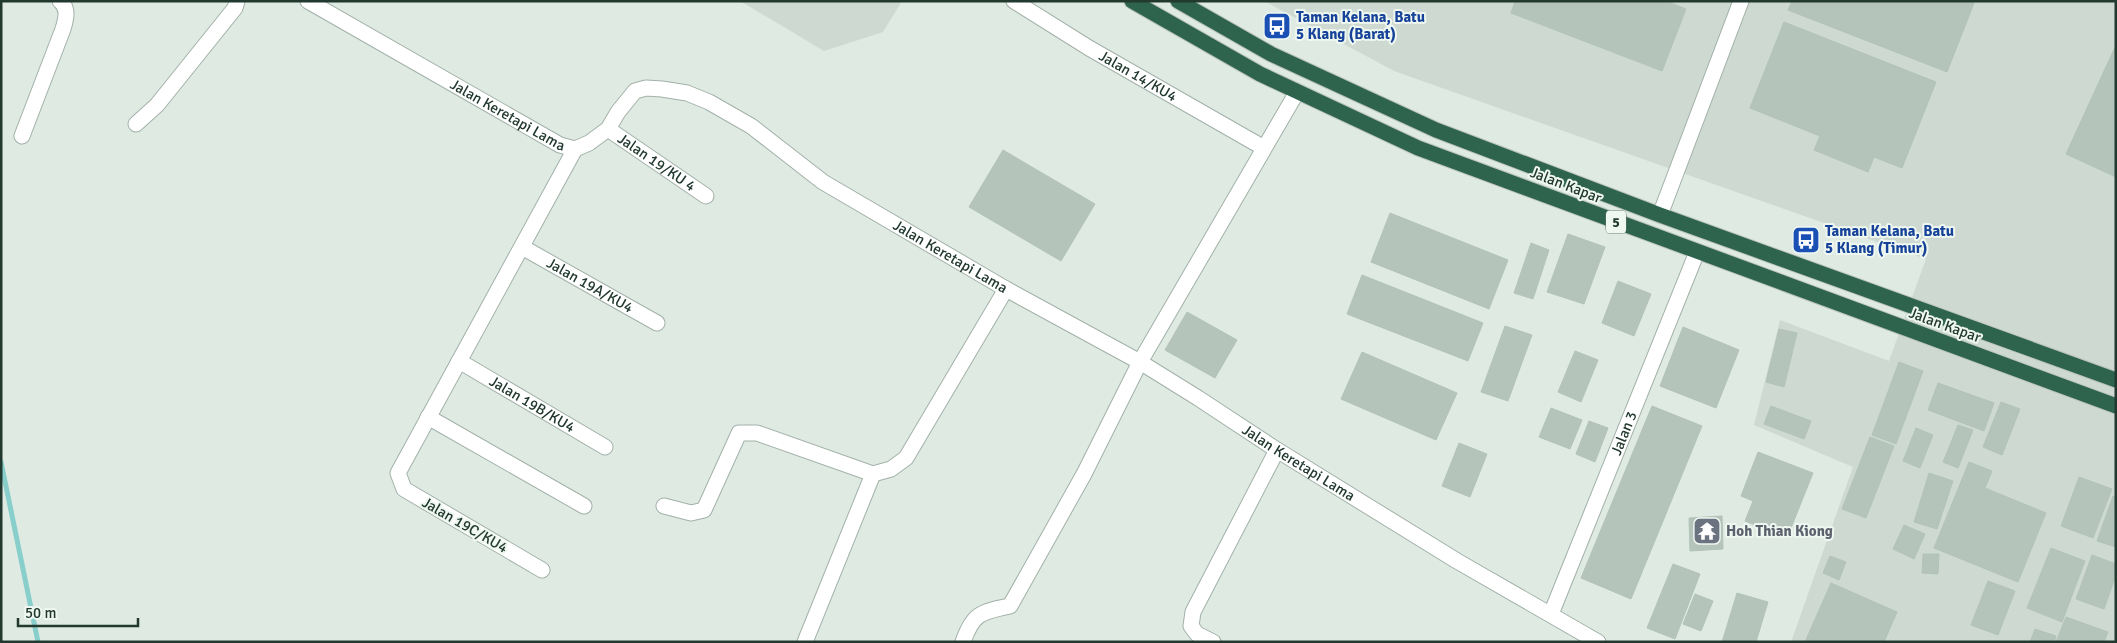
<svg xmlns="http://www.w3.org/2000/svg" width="2117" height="643" font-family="Signika,sans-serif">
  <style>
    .built { fill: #cdd9d1 }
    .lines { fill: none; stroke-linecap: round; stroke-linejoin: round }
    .stream { stroke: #88cecb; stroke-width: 5 }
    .building { fill: #b4c4bb; stroke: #b2c3b8 }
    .minor-casing { stroke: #a2b1a9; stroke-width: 17 }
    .highway-casing { stroke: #bcc4c0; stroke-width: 17 }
    .minor { stroke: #fff; stroke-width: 15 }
    .highway { stroke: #2e644e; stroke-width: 15 }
    .labels { text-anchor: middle; stroke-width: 4; stroke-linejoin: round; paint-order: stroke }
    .shield { fill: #eff7f1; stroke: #5f7268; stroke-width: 1 }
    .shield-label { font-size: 14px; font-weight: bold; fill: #21392e }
    .transit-label { font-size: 15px; font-weight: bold; fill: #164399; stroke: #eff7f1; text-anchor: start }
    .street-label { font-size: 15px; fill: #21392e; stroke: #eff7f1 }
    .worship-label { font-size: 15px; font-weight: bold; fill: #5b616d; stroke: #eff7f1; text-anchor: start }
  </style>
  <rect width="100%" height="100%" fill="#dfeae3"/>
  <path class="built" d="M740,1H902L883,32L824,51Z
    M1264,1H2116V642H1791L1853,467L1754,425L1780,320L1889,361L1926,259L1394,71Z"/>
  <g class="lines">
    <path class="stream" d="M1,462L38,642"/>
  </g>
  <path class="building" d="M1515,1H1666L1686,9L1662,71L1511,13Z
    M1792,1H1969L1974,3L1947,72L1788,10Z
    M1784,22L1936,82L1902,168L1874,157L1868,172L1814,150L1820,136L1750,108Z
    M2116,45V177L2066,154Z
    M1003,150L1095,204L1061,261L969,207Z
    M1390,213L1508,260L1489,309L1371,262Z
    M1568,234L1605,247L1584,304L1547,292Z
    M1531,243L1549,250L1533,299L1514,293Z
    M1362,275L1483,323L1468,361L1347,314Z
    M1618,281L1651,294L1634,336L1602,323Z
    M1187,312L1237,340L1215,378L1165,350Z
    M1505,326L1532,335L1508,401L1481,392Z
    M1683,327L1739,350L1716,408L1660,386Z
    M1779,329L1797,333L1784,387L1766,382Z
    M1575,351L1598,360L1581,402L1558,392Z
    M1362,352L1457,393L1436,440L1341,399Z
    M1899,362L1923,371L1896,444L1872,435Z
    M1938,383L1994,403L1984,431L1928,410Z
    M2001,402L2020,409L2002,455L1983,447Z
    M1652,406L1702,426L1631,599L1581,578Z
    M1771,406L1811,421L1804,439L1764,424Z
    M1551,408L1582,420L1570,449L1539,437Z
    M1589,421L1608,428L1595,462L1576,454Z
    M1958,425L1973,430L1958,468L1943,462Z
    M1916,428L1933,435L1920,468L1903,461Z
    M1870,437L1894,446L1866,518L1842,509Z
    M1459,443L1487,454L1470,497L1442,486Z
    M1758,452L1813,473L1787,538L1745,521L1753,501L1741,496Z
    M1969,462L1992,471L1985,488L2046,513L2018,582L1934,548Z
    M1929,473L1953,481L1937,529L1914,522Z
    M2079,477L2112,489L2093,538L2061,526Z
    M2113,496L2116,497V547L2097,541Z
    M1722,516L1723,549L1690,551L1689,518Z
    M1904,525L1925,534L1914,559L1893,549Z
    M2051,548L2085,561L2062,622L2027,608Z
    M1923,554H1939L1938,574L1922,573Z
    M2092,555L2116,564V575L2104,609L2076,599Z
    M1830,556L1846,562L1839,580L1823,573Z
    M1673,564L1700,574L1675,639L1647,628Z
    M1988,581L2015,591L1998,635L1971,625Z
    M1831,583L1897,612L1884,642H1805Z
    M1737,593L1768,602L1756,642H1722Z
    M1695,594L1713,601L1701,631L1683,624Z
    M2066,617L2108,632L2104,642H2056Z
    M2035,629L2056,636L2054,642H2030Z"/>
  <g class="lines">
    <defs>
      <g id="minor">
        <path id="s1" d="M308,1L560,145L575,149L589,143L608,129L618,112L635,91L646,88L662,89L687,93L709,102L751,126L823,182L1006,289L1140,362L1198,398L1277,450L1457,561L1598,642"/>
        <path id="s2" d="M1014,1L1089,48L1264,148"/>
        <path d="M136,124L157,105L235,8L237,1"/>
        <path id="s3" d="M608,129L706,196"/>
        <path d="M22,136L63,29C66,19 69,8 60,1"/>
        <path d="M1660,215L1741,1"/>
        <path id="s4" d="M522,247L657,323"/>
        <path id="s5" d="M459,361L605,447"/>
        <path d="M428,417L584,506"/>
        <path d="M664,506L691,513L704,510L739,433H757L873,474"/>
        <path d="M542,570L404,489L398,473L575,149"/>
        <path id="s6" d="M1551,614L1697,252"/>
        <path d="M805,642L873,474L891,469L906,458L1006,289"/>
        <path d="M963,642C973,613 981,612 1010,606L1084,474L1140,362L1297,92"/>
        <path d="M1213,642L1197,634L1191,626L1193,612L1277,450"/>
      </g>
      <path id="highway" d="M1132,1L1260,74L1418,148L2116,406
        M1178,1L1271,54L1436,130L1660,215L2116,380"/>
    </defs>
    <use href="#minor" class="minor-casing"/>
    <use href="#highway" class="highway-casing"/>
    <use href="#minor" class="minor"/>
    <use href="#highway" class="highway"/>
  </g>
  <defs>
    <symbol id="bus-square" viewBox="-11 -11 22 22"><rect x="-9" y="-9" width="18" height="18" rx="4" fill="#1a4fb4" stroke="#eff7f1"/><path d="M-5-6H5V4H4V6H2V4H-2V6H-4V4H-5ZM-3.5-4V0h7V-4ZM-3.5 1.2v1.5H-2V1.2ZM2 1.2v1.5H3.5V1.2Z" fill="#fff"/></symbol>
    <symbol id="temple-square" viewBox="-11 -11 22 22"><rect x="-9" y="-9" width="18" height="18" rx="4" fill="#6b7280" stroke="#eff7f1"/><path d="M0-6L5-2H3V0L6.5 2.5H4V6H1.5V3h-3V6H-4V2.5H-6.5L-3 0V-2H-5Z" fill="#fff"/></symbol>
  </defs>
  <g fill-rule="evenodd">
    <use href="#bus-square" x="1261" y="10" width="32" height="32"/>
    <use href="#bus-square" x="1790" y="224" width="32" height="32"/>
    <use href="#temple-square" x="1691" y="515" width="32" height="32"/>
  </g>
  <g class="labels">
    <rect class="shield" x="1606" y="210.5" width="20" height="23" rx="4"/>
    <g class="shield-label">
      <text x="1616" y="227">5</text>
    </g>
    <g class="transit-label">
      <text x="1296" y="22">Taman Kelana, Batu<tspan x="1296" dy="17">5 Klang (Barat)</tspan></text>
      <text x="1825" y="236">Taman Kelana, Batu<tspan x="1825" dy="17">5 Klang (Timur)</tspan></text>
    </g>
    <g class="street-label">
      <text dy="5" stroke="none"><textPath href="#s2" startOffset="145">Jalan 14/KU4</textPath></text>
      <text dy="5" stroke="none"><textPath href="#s1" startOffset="230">Jalan Keretapi Lama</textPath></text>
      <text dy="5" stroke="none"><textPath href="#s3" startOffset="59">Jalan 19/KU 4</textPath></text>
      <text transform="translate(1566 185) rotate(21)" y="5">Jalan Kapar</text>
      <text dy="5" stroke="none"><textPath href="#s1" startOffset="755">Jalan Keretapi Lama</textPath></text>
      <text dy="5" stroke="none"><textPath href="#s4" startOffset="78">Jalan 19A/KU4</textPath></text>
      <text transform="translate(1945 325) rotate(20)" y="5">Jalan Kapar</text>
      <text dy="5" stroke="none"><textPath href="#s5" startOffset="85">Jalan 19B/KU4</textPath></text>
      <text dy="5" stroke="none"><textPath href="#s6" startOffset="195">Jalan 3</textPath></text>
      <text dy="5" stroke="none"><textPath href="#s1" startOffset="1160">Jalan Keretapi Lama</textPath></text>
      <text transform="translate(465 525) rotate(30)" y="5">Jalan 19C/KU4</text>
    </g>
    <g class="worship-label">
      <text x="1726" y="536">Hoh Thian Kiong</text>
    </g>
  </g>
  <rect width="2117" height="643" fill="none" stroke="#21392e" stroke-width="5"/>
  <path d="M18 618v8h120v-8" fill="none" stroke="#21392e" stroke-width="2.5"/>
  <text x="25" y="618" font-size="15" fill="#21392e" stroke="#eff7f1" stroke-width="4" paint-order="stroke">50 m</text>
</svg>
